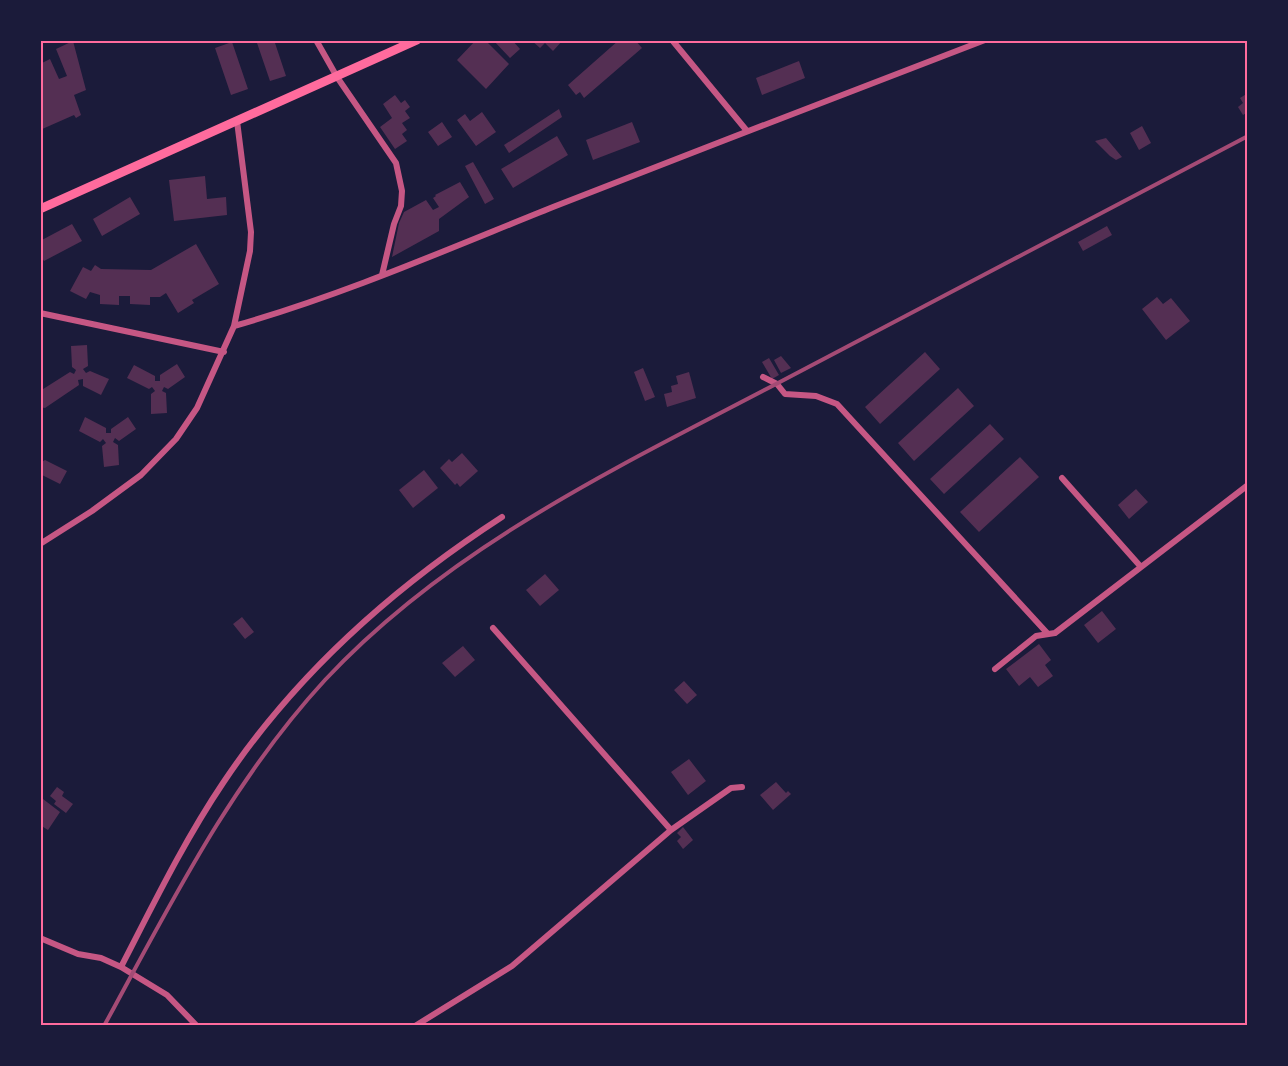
<svg xmlns="http://www.w3.org/2000/svg" width="1288" height="1066" font-family="Figtree,sans-serif">
  <style>
    .building { fill: #542f53 }
    .lines { fill: none; stroke-linecap: round; stroke-linejoin: round }
    .minor { stroke: #c65784; stroke-width: 6 }
    .secondary { stroke: #ff6b9d; stroke-width: 9 }
    .rail { stroke: #a44b75; stroke-width: 4 }
    .neatline { fill: none; stroke: #ff6b9d; stroke-width: 2 }
  </style>
  <rect width="100%" height="100%" fill="#1b1b3a"/>
  <path class="building" d="M256,40H274L286,76L270,81Z
    M476,40H485L509,64L486,89L457,60Z
    M493,40H512L520,49L510,58Z
    M531,40H563L553,51L545,43L540,48Z
    M619,40H635L642,48L584,98L580,92L576,95L568,85Z
    M73,41L86,90L74,95L81,115L76,118L74,115L40,130V64L50,59L59,79L67,76L56,49Z
    M232,42L248,89L231,95L215,48Z
    M799,61L805,78L762,95L756,78Z
    M1248,93V112L1243,115L1238,107L1243,103L1240,98Z
    M395,95L401,103L405,100L410,107L405,111L410,118L402,123L407,130L402,134L407,141L395,149L380,127L392,118L383,104Z
    M559,109L562,117L509,153L504,145Z
    M482,112L496,132L476,146L457,120L465,114L470,121Z
    M442,122L452,137L438,146L428,132Z
    M632,122L640,142L593,160L586,140Z
    M1142,126L1151,143L1139,150L1130,133Z
    M557,136L568,155L513,188L501,169Z
    M1106,138L1122,157L1116,160L1110,156L1095,141Z
    M473,162L494,199L485,204L465,166Z
    M205,176L207,199L226,197L227,215L174,221L169,180Z
    M460,182L469,197L439,219V231L392,257L399,223L404,212L426,200L433,210L439,207L433,198L436,196L435,195Z
    M130,197L140,214L102,236L93,219Z
    M72,224L82,241L44,261L40,255V241Z
    M1107,226L1112,235L1083,251L1078,242Z
    M196,244L219,284L192,300L194,303L178,313L166,293L160,297H150V305L130,304V296H119V305L100,304V295L90,292L86,299L70,291L83,267L91,271L95,265L101,269L151,270Z
    M1157,297L1163,304L1171,298L1190,321L1166,340L1142,309Z
    M87,345L88,366L83,369L86,373L90,371L109,379L101,395L83,386V379L78,380L79,385L45,408L40,407V391L70,372L74,374L76,370L72,367L71,346Z
    M925,352L940,369L880,424L865,407Z
    M781,356L791,368L781,373L774,360Z
    M769,358L779,375L772,379L762,362Z
    M177,364L185,377L168,389L164,387L162,391L166,393L167,413L151,414V394L155,391L152,387L149,389L127,378L134,365L155,376V381H160V375Z
    M643,368L655,397L645,401L634,372Z
    M689,372L696,398L667,407L664,394L672,392L671,386L678,384L676,376Z
    M958,388L974,406L914,461L898,443Z
    M85,417L106,428V433H111V429L128,417L136,429L119,441L115,438L113,442L118,445L119,465L104,467L102,446L106,443L103,439L100,442L79,431Z
    M990,424L1004,439L944,494L930,479Z
    M462,453L478,471L460,487L457,483L455,485L440,468L449,459L452,462Z
    M1020,457L1039,477L979,532L960,512Z
    M45,460L67,471L60,484L40,474V463Z
    M424,470L438,488L413,508L399,490Z
    M1136,489L1148,502L1129,519L1118,505Z
    M545,574L559,590L540,606L526,590Z
    M1102,611L1116,629L1098,643L1084,625Z
    M242,617L254,632L245,639L233,624Z
    M1039,644L1051,660L1045,665L1053,676L1038,687L1030,677L1019,686L1006,669Z
    M463,646L475,660L455,677L442,663Z
    M684,681L697,695L687,704L674,690Z
    M689,759L706,781L688,795L671,772Z
    M776,782L786,793L788,791L791,794L773,810L760,795Z
    M57,787L64,792L62,796L73,804L66,813L54,804L56,801L50,796Z
    M43,799L60,812L48,830L40,825V802Z
    M683,827L693,840L683,849L677,841L681,837L677,833Z"/>
  <g class="lines">
    <path class="minor" d="M316,40L337,77L396,163L402,191L401,206L394,224L382,275
      M672,40L747,131
      M40,313L224,352
      M234,326C343,295 448,249 553,207C697,151 840,95 985,40
      M763,377L777,384L785,394L816,396L837,404L1048,634
      M1062,478L1141,567
      M40,544L92,511L141,475L176,439L197,408L234,326L250,251L251,232L237,121
      M493,628L671,830
      M995,669L1036,636L1055,633L1248,485
      M40,938L78,954L101,958L121,967L167,995L197,1026
      M121,967C153,905 184,841 223,783C295,675 394,587 502,517
      M415,1026L512,966L671,830L731,788L742,787"/>
    <path class="secondary" d="M40,209L417,40"/>
    <path class="rail" d="M104,1026C170,905 231,782 325,680C450,546 618,467 778,383C935,301 1091,218 1248,136"/>
  </g>
  <rect width="1288" height="1066" fill="none" stroke="#1b1b3a" stroke-width="84"/>
  <rect x="42" y="42" width="1204" height="982" class="neatline"/>
</svg>
